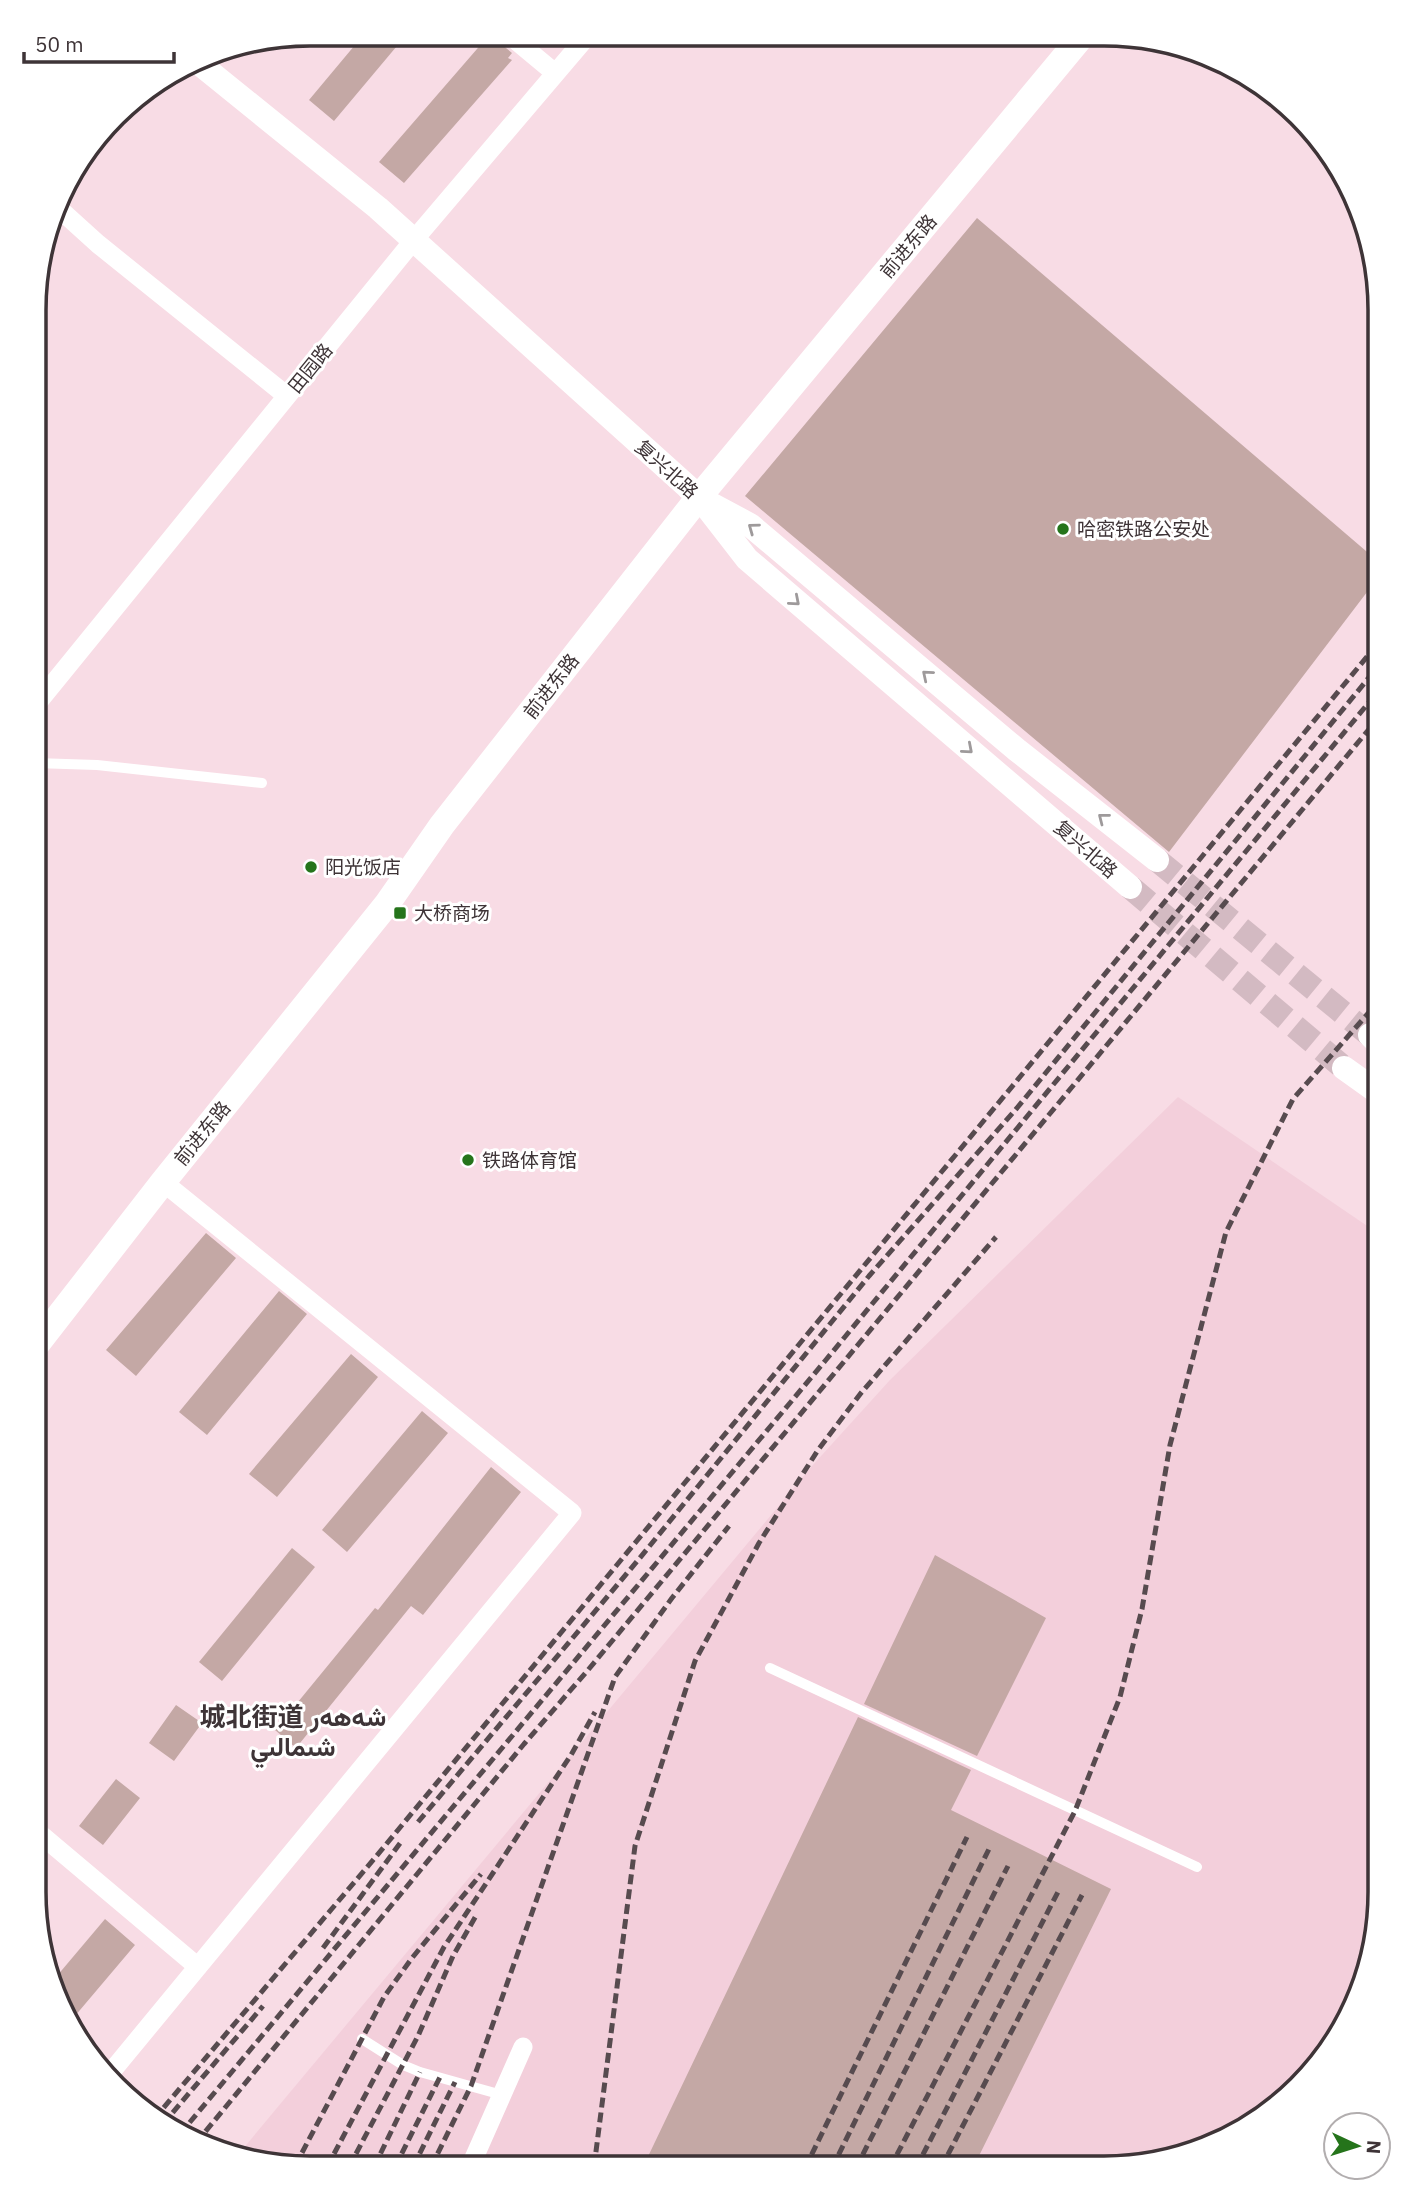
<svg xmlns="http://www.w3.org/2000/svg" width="1413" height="2202" font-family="'IBM Plex Sans',Vazirmatn,'Noto Sans SC',sans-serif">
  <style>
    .built { fill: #f3cfdb }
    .building { fill: #c4a8a5 }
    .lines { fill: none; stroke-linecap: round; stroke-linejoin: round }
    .tertiary-tunnel { stroke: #d3bac2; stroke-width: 24; stroke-dasharray: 24 12; stroke-linecap: butt }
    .service { stroke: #fff; stroke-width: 10 }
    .minor { stroke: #fff; stroke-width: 19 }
    .tertiary { stroke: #fff; stroke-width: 24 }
    .secondary { stroke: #fff; stroke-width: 26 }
    .rail { stroke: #574b4f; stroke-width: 5; stroke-dasharray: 10 5; stroke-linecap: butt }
    .oneway { stroke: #9e9a9b }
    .poi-dot { fill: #25741b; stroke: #fff; stroke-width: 2.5 }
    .labels { text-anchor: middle; stroke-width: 6; stroke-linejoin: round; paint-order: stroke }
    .street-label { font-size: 19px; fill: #3e3437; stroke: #fff }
    .poi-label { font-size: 19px; fill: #3e3437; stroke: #fff; text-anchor: start }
    .district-label { font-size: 26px; font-weight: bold; fill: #3e3437; stroke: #fff }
    .rim { fill: none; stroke: #3e3437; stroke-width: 3.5 }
  </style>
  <rect width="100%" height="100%" fill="#f8dce5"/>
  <path class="built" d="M1178,1097L1379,1234V1911L1365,1981L1333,2046L1272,2111L1209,2148L1103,2169L274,2166L237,2156L812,1466L890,1380Z"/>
  <path class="building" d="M365,33L407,34L334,121L309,100Z
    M490,34H496L500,43L512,53L508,58L512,60L404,183L379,162Z
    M977,218L1380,563V575L1169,852L745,496Z
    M206,1233L236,1258L136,1376L106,1350Z
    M279,1291L307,1314L207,1435L179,1412Z
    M351,1354L378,1377L277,1497L249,1474Z
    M422,1411L448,1433L347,1552L322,1530Z
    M491,1467L521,1492L423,1615L411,1606L296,1748L275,1730L375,1608L378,1610Z
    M292,1548L315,1567L222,1681L199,1662Z
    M935,1555L1046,1618L977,1756L864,1704Z
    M176,1705L202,1723L174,1761L149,1743Z
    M858,1717L971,1770L951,1810L1111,1889L973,2168L643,2167Z
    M116,1779L140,1798L103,1845L79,1826Z
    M105,1919L135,1945L69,2023L54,1998L51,1983Z"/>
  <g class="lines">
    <path class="tertiary-tunnel" d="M1157,860L1370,1035
      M1130,887L1344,1068"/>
    <path class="service" d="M35,763L97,765L262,783
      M770,1668L1197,1867
      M362,2039L403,2065L420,2072L502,2095"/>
    <path class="minor" d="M508,34L555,73
      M56,206L98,244L287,396
      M35,706L413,241L589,34
      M33,1828L198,1967
      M107,2077L572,1513L163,1182
      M470,2167L523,2047"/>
    <path class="tertiary" d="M195,60L378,208L699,497L747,559L1130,887
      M709,503L750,525L1017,750L1157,860
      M1370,1035L1379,1044
      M1344,1068L1379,1093"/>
    <path class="secondary" d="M34,1348L163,1182L387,904L442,825L699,497L1082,36"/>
    <path class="rail" d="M418,1822L639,1559L869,1276L1017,1108L1380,664
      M323,1948L401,1842
      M154,2119L374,1859L1380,641
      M163,2124L263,2006
      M180,2134L825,1361L1380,689
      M196,2143L524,1744L588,1670L1380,716
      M295,2166L384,1997L412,1958L481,1874
      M327,2167L444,1947L571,1755L595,1712
      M349,2167L418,2036L453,1956L477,1914
      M374,2167L420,2072
      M395,2167L440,2077
      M413,2167L455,2082
      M431,2167L471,2086L615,1677L672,1598L729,1526
      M594,2167L635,1846L695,1661L759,1543L818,1450L861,1393L996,1237
      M805,2168L967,1837
      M832,2168L989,1849
      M856,2168L1008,1866
      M890,2168L1075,1811L1120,1697L1142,1609L1170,1445L1226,1232L1293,1099L1379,1001
      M916,2168L1060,1888
      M941,2168L1082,1895"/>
  </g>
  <defs><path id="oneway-chevron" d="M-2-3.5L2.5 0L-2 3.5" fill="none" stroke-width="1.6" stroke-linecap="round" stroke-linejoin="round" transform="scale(1.75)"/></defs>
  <g class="oneway">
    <use href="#oneway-chevron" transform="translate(753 528) rotate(-144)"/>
    <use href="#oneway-chevron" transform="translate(795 601) rotate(41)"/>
    <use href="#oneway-chevron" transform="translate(927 675) rotate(-140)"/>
    <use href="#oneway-chevron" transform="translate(968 749) rotate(41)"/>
    <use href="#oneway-chevron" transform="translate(1103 818) rotate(-142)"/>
  </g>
  <g class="poi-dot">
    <circle cx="1063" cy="529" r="7"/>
    <circle cx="311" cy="867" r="7"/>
    <rect x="393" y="906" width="14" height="14" rx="3.5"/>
    <circle cx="468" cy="1160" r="7"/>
  </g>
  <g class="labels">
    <g class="street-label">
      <text transform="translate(908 246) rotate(-50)" y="7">前进东路</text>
      <text transform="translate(310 368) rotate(-51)" y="7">田园路</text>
      <text transform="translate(667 469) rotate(42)" y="7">复兴北路</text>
      <text transform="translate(551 686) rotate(-52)" y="7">前进东路</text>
      <text transform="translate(1086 849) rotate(41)" y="7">复兴北路</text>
      <text transform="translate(202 1133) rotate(-51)" y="7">前进东路</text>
    </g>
    <g class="poi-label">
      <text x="1077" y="536">哈密铁路公安处</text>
      <text x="325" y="874">阳光饭店</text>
      <text x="414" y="920">大桥商场</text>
      <text x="482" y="1167">铁路体育馆</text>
    </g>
    <g class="district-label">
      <text x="293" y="1726">城北街道 شەھەر<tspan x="293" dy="30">شىمالىي</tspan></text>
    </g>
  </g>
  <path d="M0 0H1413V2202H0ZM310 46H1104A264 264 0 0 1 1368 310V1892A264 264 0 0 1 1104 2156H310A264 264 0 0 1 46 1892V310A264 264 0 0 1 310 46Z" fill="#fff" fill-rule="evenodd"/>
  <path class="rim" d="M310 46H1104A264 264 0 0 1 1368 310V1892A264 264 0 0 1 1104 2156H310A264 264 0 0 1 46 1892V310A264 264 0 0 1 310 46Z"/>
  <g transform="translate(1357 2146) rotate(94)"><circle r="33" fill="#ffffff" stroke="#b2aeaf" stroke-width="2"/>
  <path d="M0-5L12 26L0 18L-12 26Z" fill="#25741b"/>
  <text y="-10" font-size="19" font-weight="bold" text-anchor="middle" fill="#3e3437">N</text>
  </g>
  <path d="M24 52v10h150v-10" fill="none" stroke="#3e3437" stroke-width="3.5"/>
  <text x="35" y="52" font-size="21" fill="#3e3437" stroke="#ffffff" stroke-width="5" paint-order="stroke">50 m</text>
</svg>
